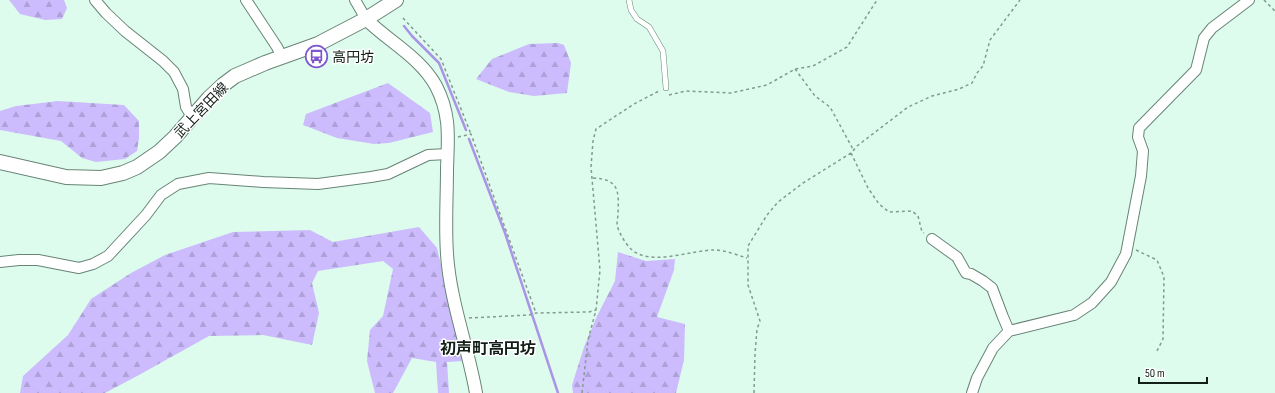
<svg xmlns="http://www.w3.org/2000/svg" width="1275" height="393" font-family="'Sofia Sans Condensed','Noto Sans JP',sans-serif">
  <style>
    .forest { fill: url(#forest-firs) }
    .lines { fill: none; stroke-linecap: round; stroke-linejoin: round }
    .stream { stroke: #aa94e5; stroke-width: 2.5 }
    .service-casing { stroke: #688477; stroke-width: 6 }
    .minor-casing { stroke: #688477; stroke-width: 12 }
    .tertiary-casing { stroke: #688477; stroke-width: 14 }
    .secondary-casing { stroke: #688477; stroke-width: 16 }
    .path { stroke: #839a8f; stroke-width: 1.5; stroke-dasharray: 3 3; stroke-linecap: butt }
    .service { stroke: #fff; stroke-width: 5 }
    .minor { stroke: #fff; stroke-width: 10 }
    .tertiary { stroke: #fff; stroke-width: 12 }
    .secondary { stroke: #fff; stroke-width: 14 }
    .labels { text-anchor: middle; stroke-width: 3; stroke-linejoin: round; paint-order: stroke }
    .poi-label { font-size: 14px; fill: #121e18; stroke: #fff; text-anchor: start }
    .street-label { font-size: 14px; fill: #121e18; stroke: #fff }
    .quarter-label { font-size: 16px; font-weight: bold; fill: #121e18; stroke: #fff }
  </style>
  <defs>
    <pattern id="forest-firs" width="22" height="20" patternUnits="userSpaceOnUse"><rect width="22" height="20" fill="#ccbcfd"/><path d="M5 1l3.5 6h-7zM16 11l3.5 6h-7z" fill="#aea1d8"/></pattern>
  </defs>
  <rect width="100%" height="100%" fill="#ddfced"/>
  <path class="forest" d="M9,0H64L67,8L62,19L45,20L20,14Z
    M558,43L564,45L571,63L567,93L534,96L509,92L476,79L492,59L529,44Z
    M388,83L430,113L433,132L389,143L374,144L337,138L303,125L306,114Z
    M58,101L124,105L139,121V138L137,151L125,159L96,162L82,158L61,141L0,130V111L16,106Z
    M419,227L437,248L464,361L447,362L449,393H438L436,362L412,358L393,393H375L367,361L370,330L383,316L393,269L383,261L318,271L312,283L319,313L312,345L263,335L209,336L139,375L105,393H20L23,376L68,335L91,299L131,273L165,255L233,232L310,230L333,242Z
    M618,252L646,261L675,259L674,270L657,317L685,324L684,360L676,393H573L572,385L584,347L597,316L615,281Z"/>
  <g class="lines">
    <path class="stream" d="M404,26L412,36L439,63L466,130
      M469,139L505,233L558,393"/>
    <defs>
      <path id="service" d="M629,0L631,10L637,19L649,27L663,51L666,88"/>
      <path id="minor" d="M95,0L106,13L125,31L163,61L174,72L183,89L186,107L192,117
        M246,0L277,47L282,57
        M355,0L366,19
        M932,239L957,257L966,273L971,274L983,281L992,288L1003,317L1009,331
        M0,262L19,260H38L79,268L93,264L108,256L146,215L161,195L178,184L209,178L263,182L318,184L371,177L388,174L428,155L448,154
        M972,393L977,378L993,348L1009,331L1074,315L1092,303L1111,282L1126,254L1141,176L1143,151L1138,137L1139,128L1196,70L1204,38L1212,28L1249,0"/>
      <path id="tertiary" d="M366,19C389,42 420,57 436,86C451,115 448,138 447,169C447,197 445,225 447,254C450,301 468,347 476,393"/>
      <path id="secondary" d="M0,162L66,177L101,178L123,173L137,167L159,152L175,137L209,98L223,85L235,76L265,63L318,44L366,19L396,0"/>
    </defs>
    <use href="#service" class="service-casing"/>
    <use href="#minor" class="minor-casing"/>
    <use href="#tertiary" class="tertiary-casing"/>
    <use href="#secondary" class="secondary-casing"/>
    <path class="path" d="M1264,0L1275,11
      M403,18L441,59L471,134
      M795,69L815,96L830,107L854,151
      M669,95L686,91L731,93L767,85L795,69L813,66L847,47L877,0
      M458,137L471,134L536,313
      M851,153L868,188L879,204L889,212L912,211L918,216L922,232L924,233
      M593,178C619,179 619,191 618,213C618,217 617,221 617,225C619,233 625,243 631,249C650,267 691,250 714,250C725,250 737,255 747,258
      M1136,250L1157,260L1164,277L1163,339L1156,353
      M469,318L529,315L536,313L589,312L596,310
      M582,393L588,340L596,310L600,270L591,167L593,141L596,129L634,104L659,91
      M754,393L755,354L757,329L760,321L748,285V246L767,215L778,202L803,183L851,153L857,146L908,107L932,96L959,89L972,83L977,73L983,66L990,40L1020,0"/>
    <use href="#service" class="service"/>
    <use href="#minor" class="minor"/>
    <use href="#tertiary" class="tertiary"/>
    <use href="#secondary" class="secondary"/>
  </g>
  <defs>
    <symbol id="bus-ring" viewBox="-11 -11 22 22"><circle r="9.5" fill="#fff" stroke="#7e56cf" stroke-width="1.5"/><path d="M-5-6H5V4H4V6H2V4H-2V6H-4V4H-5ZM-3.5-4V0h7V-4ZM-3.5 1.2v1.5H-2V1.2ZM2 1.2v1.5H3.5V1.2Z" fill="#7e56cf"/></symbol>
  </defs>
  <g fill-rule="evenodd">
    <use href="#bus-ring" x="304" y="44" width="25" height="25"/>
  </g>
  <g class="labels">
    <g class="poi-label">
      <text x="332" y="62">高円坊</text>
    </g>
    <g class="street-label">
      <text transform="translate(201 110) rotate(-46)" y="5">武上宮田線</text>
    </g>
    <g class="quarter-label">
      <text x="488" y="354">初声町高円坊</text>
    </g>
  </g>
  <path d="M1139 377v6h68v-6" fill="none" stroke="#121e18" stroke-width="2"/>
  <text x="1145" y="377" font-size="12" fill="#121e18" stroke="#ffffff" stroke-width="3" paint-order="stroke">50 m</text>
</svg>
